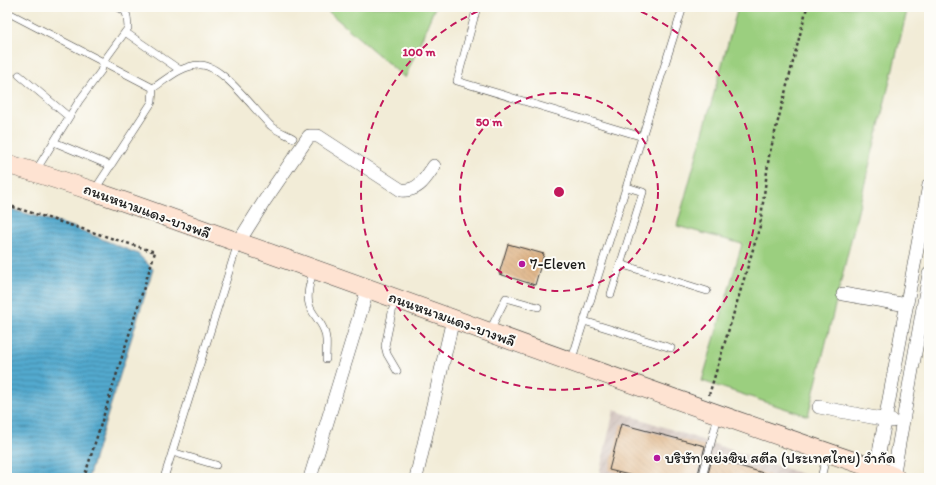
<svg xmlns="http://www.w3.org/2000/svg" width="936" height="485" font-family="Itim,'Playpen Sans Thai',sans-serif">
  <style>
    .industrial { fill: url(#industrial-furrows) }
    .grass { fill: #9bcf7f; stroke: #5c764e }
    .water { fill: url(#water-rules); stroke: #376275 }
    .building { fill: url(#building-back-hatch) }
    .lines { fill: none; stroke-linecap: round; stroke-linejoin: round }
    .lane-casing { stroke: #3c3b38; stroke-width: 8 }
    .street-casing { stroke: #3c3b38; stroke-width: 14 }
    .secondary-casing { stroke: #3c3b38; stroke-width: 20 }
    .path { stroke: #3c3b38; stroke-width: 2.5; stroke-dasharray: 3 3; stroke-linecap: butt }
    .lane { stroke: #fff; stroke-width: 7 }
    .street { stroke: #fff; stroke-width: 13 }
    .secondary { stroke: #fee3d2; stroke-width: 19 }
    .ring { fill: none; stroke: #c2185b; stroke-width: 2; stroke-dasharray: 7 5 }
    .poi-dot { fill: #b5179e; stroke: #fdfcf7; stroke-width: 1.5 }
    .labels { text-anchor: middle; stroke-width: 4; stroke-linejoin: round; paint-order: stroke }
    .street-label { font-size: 15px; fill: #1c1c1c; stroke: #fdfcf7 }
    .poi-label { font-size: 15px; fill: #1c1c1c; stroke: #fdfcf7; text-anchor: start }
    .centre { fill: #c2185b; stroke: #fdfcf7; stroke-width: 2 }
    .ring-label { font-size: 12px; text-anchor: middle; font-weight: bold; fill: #c2185b; stroke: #fdfcf7; stroke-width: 4; stroke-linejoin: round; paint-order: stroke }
  </style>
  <defs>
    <pattern id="industrial-furrows" width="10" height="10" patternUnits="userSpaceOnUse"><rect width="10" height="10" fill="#cfc0ba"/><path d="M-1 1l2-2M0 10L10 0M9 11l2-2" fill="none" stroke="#b1a49f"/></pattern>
    <pattern id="water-rules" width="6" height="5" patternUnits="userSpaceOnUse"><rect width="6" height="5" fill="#52a9ce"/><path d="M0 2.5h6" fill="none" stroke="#4389a6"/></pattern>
    <pattern id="building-back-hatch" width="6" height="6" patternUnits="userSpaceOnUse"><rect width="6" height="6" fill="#ddb081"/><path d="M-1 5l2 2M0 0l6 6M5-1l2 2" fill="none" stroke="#bd976f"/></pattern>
  </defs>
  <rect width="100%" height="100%" fill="#fdfcf7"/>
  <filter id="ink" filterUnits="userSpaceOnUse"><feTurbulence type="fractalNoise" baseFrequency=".025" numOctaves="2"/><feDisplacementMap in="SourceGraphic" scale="8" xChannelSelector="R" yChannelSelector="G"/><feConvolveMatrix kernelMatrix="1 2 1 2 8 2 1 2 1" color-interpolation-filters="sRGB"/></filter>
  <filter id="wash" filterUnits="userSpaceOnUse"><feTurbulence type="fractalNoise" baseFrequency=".012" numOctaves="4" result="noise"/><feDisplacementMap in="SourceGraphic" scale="16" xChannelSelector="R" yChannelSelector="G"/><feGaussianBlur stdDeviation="0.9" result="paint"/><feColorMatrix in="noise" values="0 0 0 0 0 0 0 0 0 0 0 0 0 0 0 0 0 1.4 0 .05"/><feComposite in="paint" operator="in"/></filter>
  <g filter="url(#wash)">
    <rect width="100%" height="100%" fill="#f2ecd7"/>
    <path class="industrial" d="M614,410L805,475L804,478H598Z"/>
    <path class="grass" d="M323,7H435L405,78Z
      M738,7H908L808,416L702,381L742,244L677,226Z"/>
    <path class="water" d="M7,208L73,227L138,254L153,269L88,478H7Z"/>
    <g id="blocks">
      <path class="building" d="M508,244L544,254L535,285L499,274Z
        M621,424L705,446L697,478H641L609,470Z
        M712,458L770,475V478H707Z"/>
    </g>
  </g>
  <g filter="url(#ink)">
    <use href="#blocks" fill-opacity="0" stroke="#3c3b38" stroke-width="1"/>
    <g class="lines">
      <defs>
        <path id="lane" d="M477,7L457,81L643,137
          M7,12L153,88
          M125,32L180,70
          M19,75L69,117
          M54,142L111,166
          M35,172L79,101L101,71L104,61L128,28L127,16L125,11L118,7
          M94,191L152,102L153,88C167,79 182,65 200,65C222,64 255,111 271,126C277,131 286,134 293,138
          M620,264L707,291
          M313,270C311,281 306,292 309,304C311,313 319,319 323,328C328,337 326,349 326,359
          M611,294L643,192L627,187
          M395,298L385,346L387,354L397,371
          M584,321L671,348
          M489,332L506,298L538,307
          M571,362L683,7
          M172,452L216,465
          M164,478L238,243
          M702,478L718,416
          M821,478L827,453"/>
        <path id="street" d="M238,243L265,200L309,136H318L401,190C418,192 425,179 434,166
          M843,294L907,305
          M819,407L892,421
          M876,469L929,185
          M893,477L929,274
          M310,478L368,288
          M416,478L453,319"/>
        <path id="secondary" d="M7,164C97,190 185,224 274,255C475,326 674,401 876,469L896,478"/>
      </defs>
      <use href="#lane" class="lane-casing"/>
      <use href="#street" class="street-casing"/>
      <use href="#secondary" class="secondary-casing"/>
      <path class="path" d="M7,205L155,252L84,478
        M709,395L760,226L769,156L807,7"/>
      <use href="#lane" class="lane"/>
      <use href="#street" class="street"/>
      <use href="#secondary" class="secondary"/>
    </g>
  </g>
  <g class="ring">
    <circle cx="559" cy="192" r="99"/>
    <path d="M630 7A198 198 0 1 1 488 7"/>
  </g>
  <g class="poi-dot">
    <circle cx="522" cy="264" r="4"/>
    <circle cx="657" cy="458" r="4"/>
  </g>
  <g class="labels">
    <g class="street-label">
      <text transform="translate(147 211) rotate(20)" y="5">ถนนหนามแดง-บางพลี</text>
      <text transform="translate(452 319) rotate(20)" y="5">ถนนหนามแดง-บางพลี</text>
    </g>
    <g class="poi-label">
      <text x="530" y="269">7-Eleven</text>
      <text x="665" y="463">บริษัท หย่งซิน สตีล (ประเทศไทย) จํากัด</text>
    </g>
  </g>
  <circle cx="559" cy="192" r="6" class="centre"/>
  <g class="ring-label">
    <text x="419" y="56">100 m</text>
    <text x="489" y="126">50 m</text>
  </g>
  <rect width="936" height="485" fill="none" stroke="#fdfcf7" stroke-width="24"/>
</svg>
